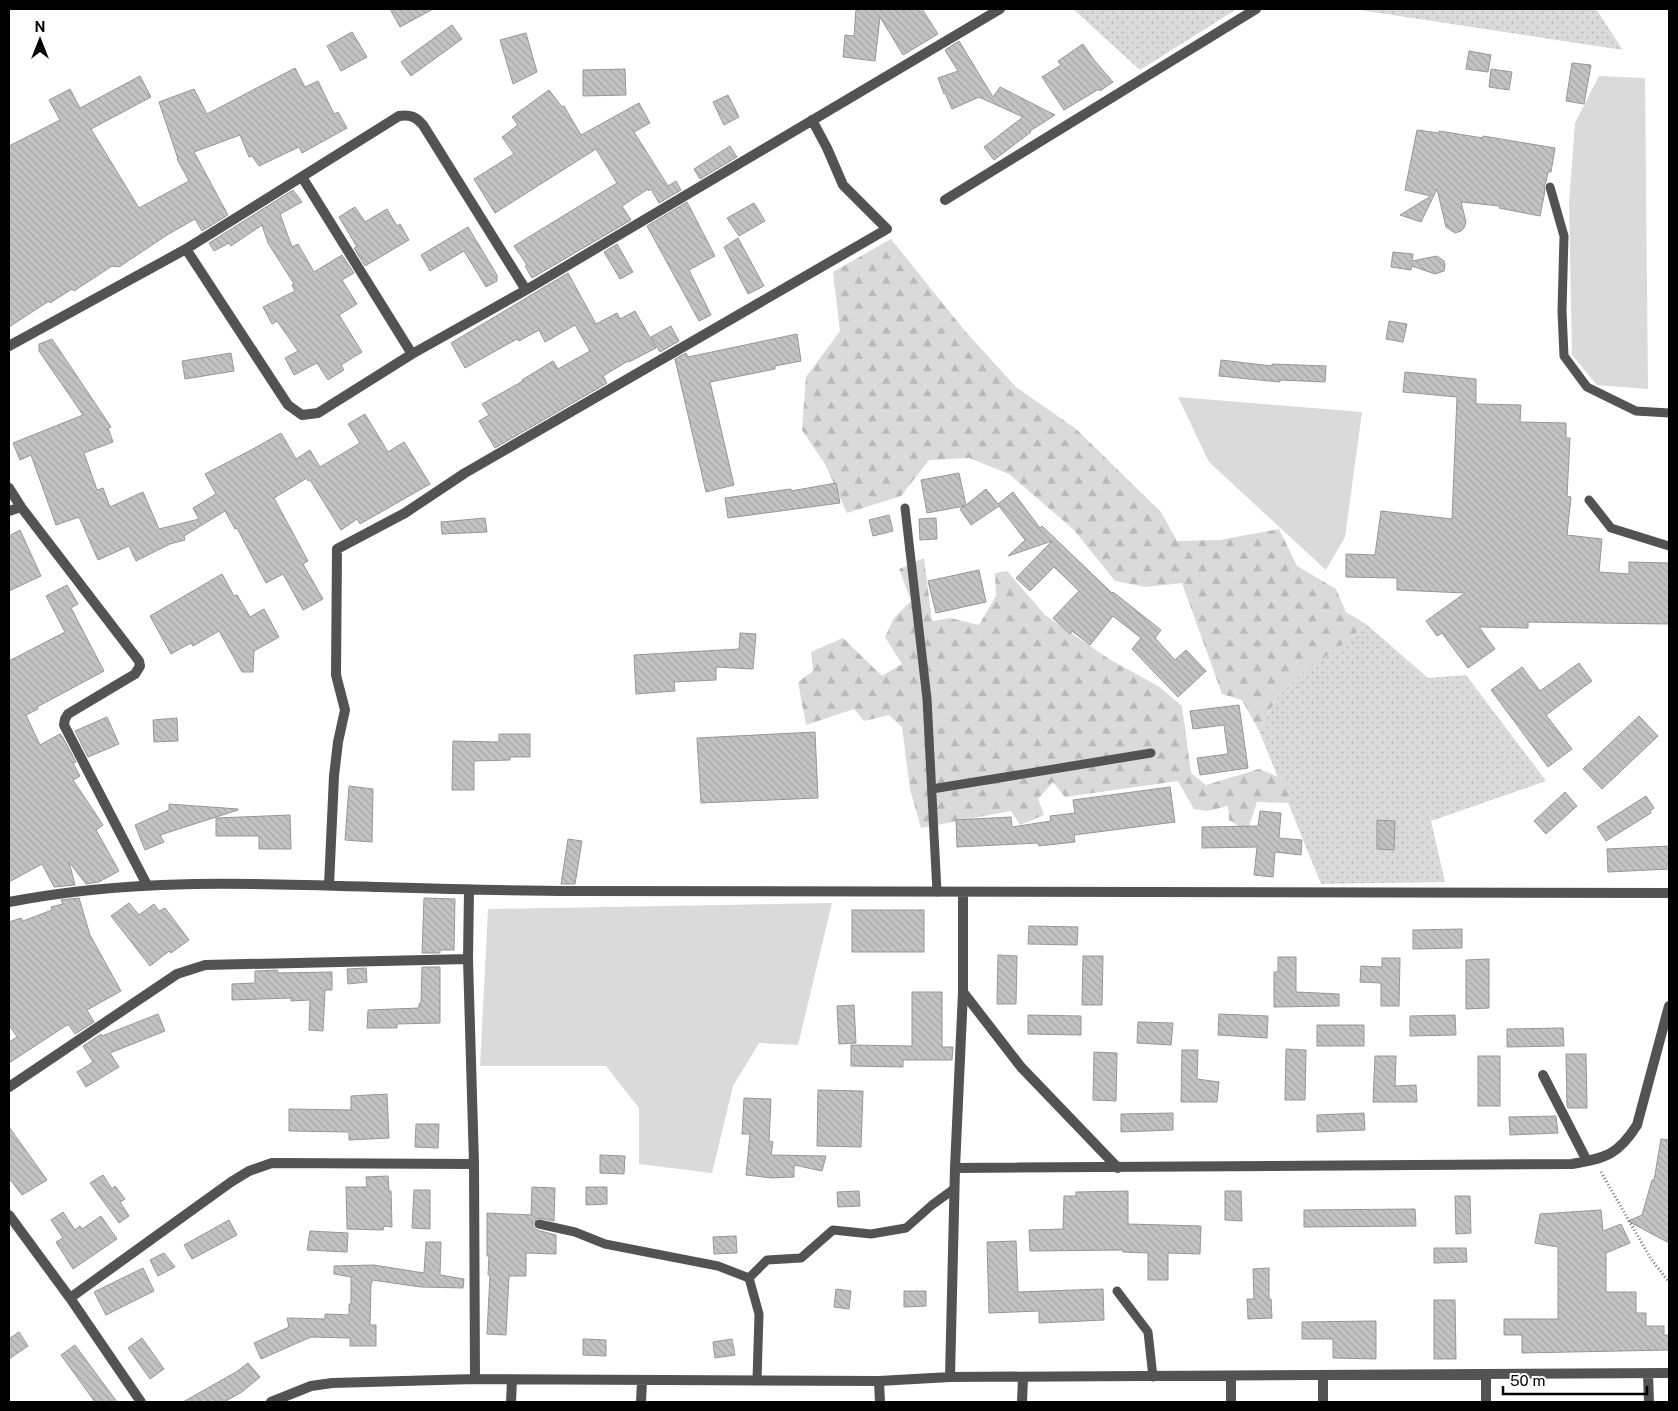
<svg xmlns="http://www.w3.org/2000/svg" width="1678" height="1411" font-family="'Public Sans',sans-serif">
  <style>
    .grass { fill: url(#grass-dots) }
    .forest { fill: url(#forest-firs) }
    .green { fill: #dadada }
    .building { fill: url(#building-back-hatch); stroke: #979797 }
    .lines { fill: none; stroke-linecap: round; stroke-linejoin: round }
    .path { stroke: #757575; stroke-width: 3; stroke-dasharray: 1 2.5; stroke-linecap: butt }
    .service { stroke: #535353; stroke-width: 9 }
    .minor { stroke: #535353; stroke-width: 10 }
  </style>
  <defs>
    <pattern id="grass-dots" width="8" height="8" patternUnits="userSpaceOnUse" patternTransform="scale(1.25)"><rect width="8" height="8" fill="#dadada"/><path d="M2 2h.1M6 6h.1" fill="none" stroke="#b9b9b9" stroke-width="1.8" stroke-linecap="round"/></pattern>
    <pattern id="forest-firs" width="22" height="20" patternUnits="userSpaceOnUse" patternTransform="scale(1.25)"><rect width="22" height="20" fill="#dadada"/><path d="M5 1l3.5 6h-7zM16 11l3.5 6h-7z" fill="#b9b9b9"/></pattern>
    <pattern id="building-back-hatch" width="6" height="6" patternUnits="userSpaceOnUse" patternTransform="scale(1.25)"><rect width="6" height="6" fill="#c3c3c3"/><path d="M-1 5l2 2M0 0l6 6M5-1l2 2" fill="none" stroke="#a6a6a6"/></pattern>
  </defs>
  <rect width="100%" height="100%" fill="#fff"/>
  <path class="grass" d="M1073,9H1237L1140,70Z
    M1353,9H1596L1623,50Z
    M1366,624L1428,678L1466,675L1546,781L1431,821L1445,882L1321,884L1259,731L1277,697L1304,671L1336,650Z"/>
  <path class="forest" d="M891,239L965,331L1016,387L1076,429L1161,512L1177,541L1220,540L1279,529L1297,566L1336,589L1346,612L1366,624L1336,650L1304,671L1277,697L1259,731L1242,700L1222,694L1182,583L1146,587L1115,581L1074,530L1009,474L969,458L929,460L901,496L847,513L825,464L802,430L806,377L840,331L833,272Z
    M924,558L932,621L950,618L979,625L996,596L995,573L1007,571L1045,615L1109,659L1158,686L1182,706L1191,773L1206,785L1259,769L1286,780L1291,803L1257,802L1247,832L1229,820L1228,806L1207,811L1194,809L1178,781L1065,797L1053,782L1038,799L1044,815L1020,825L1011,811L921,828L910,789L902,727L889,715L864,721L854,709L806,725L798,682L813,671L811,652L843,638L882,676L902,664L885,637L894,618L911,601L899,569Z"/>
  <path class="green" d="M1599,76L1645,78L1648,389L1597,385L1572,355L1569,204L1575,123Z
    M1178,397L1362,412L1345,537L1326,570L1209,462Z
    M832,903L798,1045L759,1043L733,1086L712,1173L639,1164V1108L606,1066H480L488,909Z"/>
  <path class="building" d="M390,9H433L400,27Z
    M856,9H922L938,34L903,55L880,17L875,61L843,57L845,35L854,36Z
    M452,25L462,39L411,76L401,62Z
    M352,32L367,57L341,71L327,46Z
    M526,33L537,72L513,84L500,40Z
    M959,41L993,97L1000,87L1055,115L1030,131L1031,132L994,160L984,147L1023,117L979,97L952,109L945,93L944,94L938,78L958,71L945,50Z
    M1083,44L1094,60L1113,82L1100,91L1099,89L1064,110L1042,77L1061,65L1058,61Z
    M1469,51L1491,55L1488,72L1466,69Z
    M1572,63L1591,65L1584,104L1566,101Z
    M295,68L305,87L318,81L334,114L338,112L347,128L302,153L299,147L259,166L252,156L249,157L240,135L194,152L228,215L202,231L195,219L167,235L119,267L112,266L74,291L72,289L50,303L49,301L9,327V146L60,120L49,100L70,89L80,108L140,76L151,97L91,129L139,208L189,181L177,159H178L159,102L194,89L207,114Z
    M625,69L626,95L583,96V70Z
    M1491,69L1512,72L1509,90L1489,87Z
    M549,90L562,107L564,106L581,135L639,103L650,123L634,132L668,186L676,181L681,190L659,203L651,189L649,191L648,189L622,206L631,220L532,278L525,266L527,265L514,246L617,183L596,149L495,213L474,179L514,154L502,137L518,125L512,117Z
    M728,95L739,117L724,125L713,102Z
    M1417,130L1439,133V131L1483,138V136L1555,148L1551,172H1548L1546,182L1544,186L1545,191L1540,216L1499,208L1500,206L1461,202L1466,222L1464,228L1461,231L1455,233L1446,227L1437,189L1421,222L1400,215L1431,196L1405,190Z
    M730,146L737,157L700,179L694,169Z
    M293,190L302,202L280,214L292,247L298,244L314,272L342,255L354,273L342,280L357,304L339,315L362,352L341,365L344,370L328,380L317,363L294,375L285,358L298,351L277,321L272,324L263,307L295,291L292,285L294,284L268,243L262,225L231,246L229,243L214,251L209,243Z
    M687,202L715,256L689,270L711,315L699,321L647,226Z
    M754,203L765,221L739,236L727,218Z
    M355,207L365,222L387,209L397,226L400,224L409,240L365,266L354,248L357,247L339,217Z
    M468,227L497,275V281L486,287L464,251L430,271L421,255Z
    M738,238L764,286L748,294L724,247Z
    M617,244L633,272L620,279L604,252Z
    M1393,252L1413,254L1412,261L1437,256L1444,261L1445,266L1444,271L1435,274L1412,266L1411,270L1391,267Z
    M568,273L596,324L617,313L620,319L635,311L656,348L629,362L628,361L603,376L607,383L495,448L479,421L489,415L482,404L523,381L522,380L553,361L558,369L590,351L575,325L545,342L539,330L519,341L517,339L465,368L451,343Z
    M1389,321L1407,324L1403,342L1386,339Z
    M671,326L679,341L660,352L651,337Z
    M797,334L801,361L775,366V369L710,382L734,485L706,492L675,359L686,353L688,357Z
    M52,339L111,427L108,428L113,442L84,453L97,490L103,488L110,507L143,492L159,529L199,519L193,508L216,494L205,474L253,449L281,433L296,459L310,450L320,467L360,443L348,424L365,414L388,452L404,442L430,484L360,524L357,519L341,530L310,480L308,481L307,478L274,498L308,561L303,564L323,599L303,610L283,574L266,583L237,528L235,529L225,511L184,536L185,540L170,544L136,561L129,546L98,560L79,517L56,525L31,455L20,460L13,443L83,415L39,351V344Z
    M231,353L234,371L185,379L182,361Z
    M1221,360L1272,366V364L1326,366L1325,382L1280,380V382L1219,376Z
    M1405,372L1476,379V404L1521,405L1520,422L1566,423V438H1570L1567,496L1571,497L1567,535L1602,539L1599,572L1629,574V562L1669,563V624L1528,622V628L1479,627L1495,649L1468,668L1442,633L1437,636L1426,621L1465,593L1397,590V578L1346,577V554L1375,555L1381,511L1452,519L1457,397L1403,392Z
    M959,473L966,505L986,489L998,504L1013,492L1040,528L1042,526L1112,593L1113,592L1161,630L1155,638L1175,660L1186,650L1206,671L1178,697L1132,649L1141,638L1113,616L1090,645L1072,631L1070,634L1053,618L1079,591L1054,567L1030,591L1016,578L1052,541L1008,556L1025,540L999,506L971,525L960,509L965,506L927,513L921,480Z
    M836,483L840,503L728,518L725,498L791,489V491Z
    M889,515L893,531L873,536L869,520Z
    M485,518L487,532L442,534L441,522Z
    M936,518L937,539L920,540L919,519Z
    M20,530L41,576L9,591V536Z
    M979,570L986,602L936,613L928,581Z
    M222,574L234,596L237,595L250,617L264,609L279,637L254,651L253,672H242L219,631L193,646L191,643L171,654L150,616Z
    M67,585L78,604L71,608L104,671L37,707L38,709L26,715L40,745L60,734L62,736L76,762L73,763L80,776L73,780L103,825L96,830L119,871L99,882L86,884L69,862L75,885L54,887L42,864L9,882V661L65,632L46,596Z
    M740,633L756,634L753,669L716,667V680L674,682L675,691L636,694L634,655L739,649Z
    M1579,663L1592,681L1546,715L1572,749L1548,767L1491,690L1522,667L1540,691Z
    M1239,705L1248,768L1200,775L1197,758L1228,754L1224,725L1193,729L1190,711Z
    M1639,716L1658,736L1602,789L1583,769Z
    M107,717L119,744L88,757L75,731Z
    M177,718L178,741L154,742L153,720Z
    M815,732L818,798L701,803L697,738Z
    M499,734H530V757H510V760L474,761V790H452L453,741L499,742Z
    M349,786L373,789L372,842L345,840Z
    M1170,787L1175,822L1074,835L1075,842L1039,846L1038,843L957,847L956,820L1011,817L1012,827L1051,821L1050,816L1075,813L1073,800Z
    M1565,792L1577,806L1546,834L1534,821Z
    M1646,796L1654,808L1650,811L1651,813L1606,841L1597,827Z
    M169,804L238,809V810L160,835L164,842L145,850L135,825L169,810Z
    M1260,811L1281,813L1279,838L1302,840L1301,855L1275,852L1273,877L1254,875L1257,847L1202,848V827L1258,826Z
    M290,815L291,849H259V836H216V818Z
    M1377,820L1395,821L1394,850L1377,849Z
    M568,839L582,841L575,884H561Z
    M1669,846V869L1608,872L1607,849Z
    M79,898L90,935L121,991L87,1010L94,1022L75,1034L69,1025H67L9,1063V1042L17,1037L9,1025V922L21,918L23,921L52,910L51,907L63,904L61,900Z
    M424,898L455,899L454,950H440V953H422Z
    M129,903L139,915L154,904L159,911L165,908L189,940L171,953L169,951L150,966L111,916Z
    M852,910H924V952H852Z
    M1029,926L1078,927L1077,945L1028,944Z
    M1462,929V948L1413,949V930Z
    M998,955L1017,956L1016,1004H997Z
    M1083,956H1103L1102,1005H1082Z
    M1278,957H1296V992L1339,994V1006L1274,1007V972H1278Z
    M1382,958H1400L1399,1006H1381V983L1360,982L1361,966L1382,967Z
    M1489,959V1008L1466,1009V960Z
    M422,967H440V1023L397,1024V1028H367L368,1010L419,1008V1004L421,1003Z
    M366,968L367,982L348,984L347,969Z
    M277,970L278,973L332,972V990H325L323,1031L309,1030L310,1000L291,1001V998L232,1000V984L255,983V971Z
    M912,992H942V1047H953L952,1060H903V1067L851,1066V1045L912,1046Z
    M854,1005L856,1043L839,1044L837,1006Z
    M158,1014L165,1031L110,1053L119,1067L86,1087L77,1072L93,1062L83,1046L101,1034L102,1036Z
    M1219,1014L1268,1016L1267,1038L1218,1035Z
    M1028,1015L1081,1016V1035L1028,1034Z
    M1455,1015L1456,1035L1410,1036V1016Z
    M1138,1022L1173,1023L1171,1045L1137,1043Z
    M1317,1025H1364V1046H1317Z
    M1563,1028L1564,1046L1507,1047V1029Z
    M1286,1049L1306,1050L1305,1100H1285Z
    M1182,1050H1198L1197,1079L1219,1082L1217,1102H1181Z
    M1094,1052L1117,1053L1116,1101L1093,1100Z
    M1566,1054H1586L1587,1108H1568L1567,1106Z
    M1375,1056H1396L1395,1086L1416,1085L1417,1102H1373Z
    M1478,1056H1500V1106H1478Z
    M818,1090L863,1091L861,1147L817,1146Z
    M387,1094L389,1138L349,1140V1132L289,1131V1109L351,1110V1096Z
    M744,1098L771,1099L769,1141L773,1142L771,1155L826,1156L822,1171L794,1165V1177L772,1178L746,1175L750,1134H742Z
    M1173,1113V1130L1121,1132V1114Z
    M1364,1113L1365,1130L1317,1132V1115Z
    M1556,1116L1558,1133L1510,1135L1509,1117Z
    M416,1124H439L438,1148L415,1147Z
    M9,1127L47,1180L22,1195L9,1178Z
    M1661,1139L1669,1140V1243L1628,1221L1642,1215L1652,1180H1654Z
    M600,1155L625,1156L624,1174L600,1173Z
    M103,1175L112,1189L115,1186L125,1199L120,1202L129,1216L119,1223L90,1183Z
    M388,1176L389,1191H391L392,1227L384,1226L383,1230L347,1229L346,1187H367L366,1177Z
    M532,1187L555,1188L554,1221L538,1218L533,1223V1226L537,1230L556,1235V1254L526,1253V1276H509L506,1335L487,1334L490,1275H488L489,1256H487V1213L531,1215Z
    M586,1187H607V1204L586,1205Z
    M414,1190H430V1229L412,1228Z
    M859,1191L860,1206L838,1207L837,1192Z
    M1128,1191V1224L1201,1226L1200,1254L1168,1253V1280H1148V1253L1123,1252V1250L1030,1251L1029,1230L1063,1229L1064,1196H1076V1192Z
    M1225,1191H1241L1242,1221L1225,1220Z
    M1455,1196H1470L1471,1233L1456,1234Z
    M1415,1209L1416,1226L1304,1227V1210Z
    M1601,1210L1603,1231L1621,1224L1630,1243L1606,1253V1292H1636V1313H1646V1326H1664V1335H1669V1350L1522,1353V1335H1504V1319H1558V1247L1535,1243L1540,1214Z
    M63,1212L75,1230L80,1226L82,1229L101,1216L117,1239L73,1269L56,1242L63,1238L51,1220Z
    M229,1220L237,1235L192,1259L184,1245Z
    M310,1231L348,1233L347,1252L307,1250Z
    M736,1236L737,1253L714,1254L713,1237Z
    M1016,1241L1018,1292L1103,1289L1104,1320L1039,1323V1311L989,1313L987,1242Z
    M426,1242H441L440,1275L464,1279L463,1288L421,1287L372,1280V1283H371L370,1325H376V1346H350V1338L311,1337L261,1359L254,1343L289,1327L287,1318L325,1319V1314L349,1315V1304H351V1277L334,1274V1266L374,1265L424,1273Z
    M1434,1248H1466L1467,1262L1434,1263Z
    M164,1253L175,1267L158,1276L150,1260Z
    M143,1268L154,1291L106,1315L94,1292Z
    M1269,1268V1299H1271L1272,1318L1248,1319L1247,1299H1254L1253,1269Z
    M836,1289L851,1291L849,1309L834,1307Z
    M904,1291H926V1306L904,1307Z
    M1434,1300H1455L1456,1359H1434Z
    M1376,1321V1359L1333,1358V1339H1302V1322Z
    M19,1332L28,1346L9,1359V1339Z
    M142,1338L164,1369L150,1379L128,1348Z
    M583,1339L606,1340V1356L583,1355Z
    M732,1339L735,1355L715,1358L713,1342Z
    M75,1345L117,1402H95L61,1355Z
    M248,1363L260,1377L242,1392L224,1402H183L236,1372Z"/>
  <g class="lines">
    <path class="path" d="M1601,1172L1651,1259L1669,1282"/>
    <path class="service" d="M1550,187L1564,236L1562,311L1564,356L1587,387L1636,411L1669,413
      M1589,500L1611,528L1669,546
      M905,508L927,699L937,892
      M932,789L1151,753
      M539,1224L575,1232L605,1244L718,1266L749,1278L759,1314L757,1380
      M749,1278L767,1260L801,1258L833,1230L871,1234L906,1228L932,1205L954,1189
      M1117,1291L1148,1332L1153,1377"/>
    <path class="minor" d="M302,177L412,354
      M945,200L1256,9
      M526,290L1000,9
      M9,346L186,249L399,116C410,114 416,117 423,125L526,290L412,354L318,413L302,415L288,405L186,249
      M9,488L21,507L139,661L140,666L135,674L68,714L65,719L64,725L147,885
      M9,511L21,507
      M329,885L334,776L338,742L345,710L336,675L337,549L405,513L465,473L887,229L843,185L827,148L812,120
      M469,890L468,959L474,1164L475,1379
      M9,902C130,878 253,883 375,887C442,889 508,891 575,891C940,892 1305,893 1669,893
      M963,992L1021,1067L1118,1168
      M1543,1075L1587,1161
      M9,1087L177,974L205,965L468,959
      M955,1168L1572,1164C1606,1158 1618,1155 1637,1125L1669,1006
      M9,1215L70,1298L141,1402
      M70,1298L231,1182L249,1171L272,1163L474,1164
      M1648,1374L1649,1402
      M950,1377L955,1168L963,992V892
      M879,1381L880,1402
      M271,1402L311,1386L332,1383L475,1379L879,1381L950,1377L1669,1373
      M511,1402L512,1380
      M641,1402L642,1381
      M1022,1402L1023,1378
      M1231,1402V1377
      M1323,1402V1376
      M1486,1402V1375"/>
  </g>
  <rect width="1678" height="1411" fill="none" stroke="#000000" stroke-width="20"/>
  <g transform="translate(40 40)" stroke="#ffffff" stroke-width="4" paint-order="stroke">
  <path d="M0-4L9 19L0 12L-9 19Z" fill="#000000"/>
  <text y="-8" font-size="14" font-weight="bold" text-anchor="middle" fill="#000000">N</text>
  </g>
  <path d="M1503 1386v8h144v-8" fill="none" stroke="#000000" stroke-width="2.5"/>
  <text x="1510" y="1386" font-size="15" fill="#000000" stroke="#ffffff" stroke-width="4" paint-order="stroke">50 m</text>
</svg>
